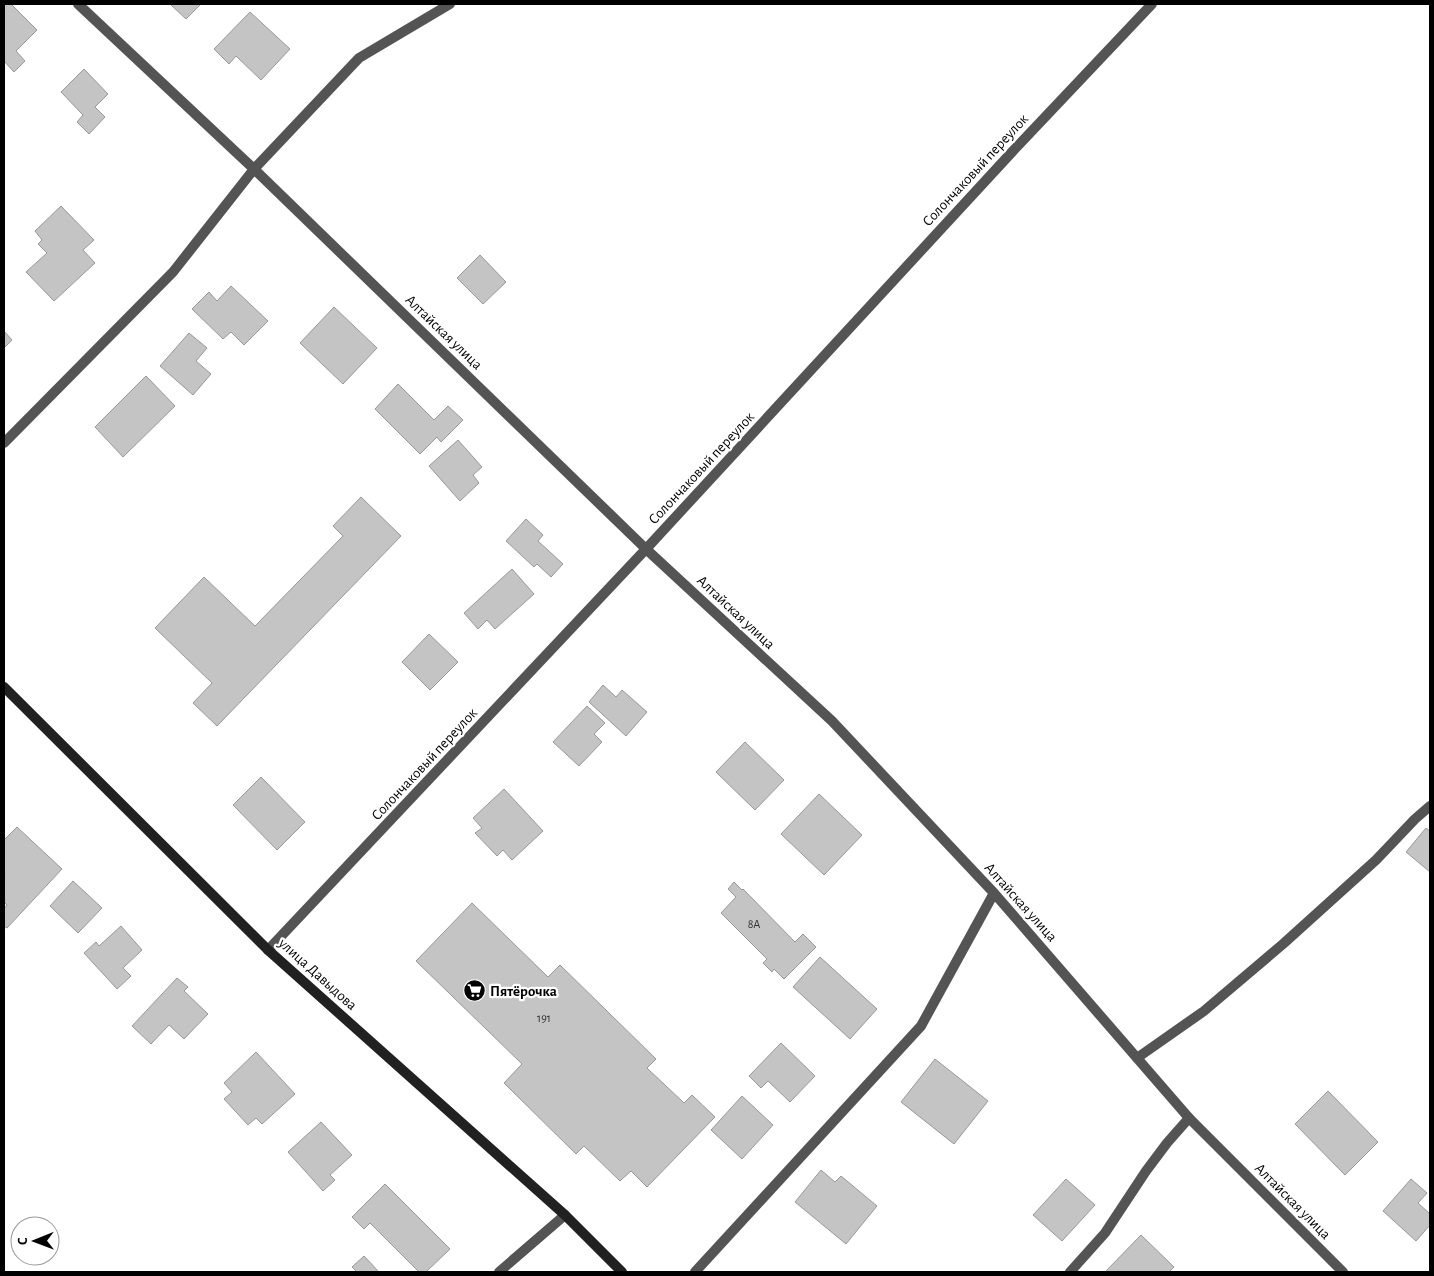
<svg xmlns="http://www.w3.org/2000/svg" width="1434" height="1276" font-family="'Alegreya Sans',sans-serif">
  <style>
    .building { fill: #c4c4c4; stroke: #989898 }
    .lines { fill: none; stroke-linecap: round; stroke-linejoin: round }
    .service { stroke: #545454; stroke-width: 10 }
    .minor { stroke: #545454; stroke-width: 10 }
    .secondary { stroke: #212121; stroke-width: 10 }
    .labels { text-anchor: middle; stroke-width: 4.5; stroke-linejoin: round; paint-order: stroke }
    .number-label { font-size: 12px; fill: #313131 }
    .street-label { font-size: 15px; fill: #000; stroke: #fff }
    .poi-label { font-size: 15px; font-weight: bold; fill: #000; stroke: #fff; text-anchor: start }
  </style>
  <rect width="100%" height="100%" fill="#fff"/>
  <path class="building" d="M4,4H11L37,30L16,51L25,61L14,72L4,61Z
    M170,4H201L186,19Z
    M250,12L290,49L261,80L236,56L229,64L214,49Z
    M84,69L108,94L95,107L105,117L89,134L77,122L83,115L61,92Z
    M61,206L94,240L83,250L95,263L54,301L26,272L47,253L38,244L42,240L35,231Z
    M480,255L506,282L483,304L457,278Z
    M231,286L268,321L244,345L231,332L223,339L192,309L209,292L217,301Z
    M334,307L377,348L343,384L300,343Z
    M4,331L12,340L4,348Z
    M189,333L207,348L196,361L211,374L193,395L160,366Z
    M146,376L175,406L123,457L95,427Z
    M398,384L434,420L448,406L463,420L441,442L437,437L420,454L375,409Z
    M458,440L482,467L473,475L479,483L460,501L429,466Z
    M361,497L401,536L217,726L193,703L212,683L155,628L204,577L255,626L343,536L333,526Z
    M526,519L543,535L538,541L563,564L551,577L537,564L534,567L506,541Z
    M512,569L534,594L495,629L487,620L478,629L464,613Z
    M429,634L458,662L430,690L402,662Z
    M603,685L616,697L622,690L647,712L626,736L589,702Z
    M587,706L605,723L594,734L602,742L579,766L553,742Z
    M745,742L784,780L755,810L716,772Z
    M261,777L305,822L277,850L233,805Z
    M504,789L543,831L512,860L503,850L497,856L475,833L482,828L473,818Z
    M819,794L862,835L824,875L781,834Z
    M17,827L62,869L7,928L4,926V909L7,905L4,902V875L5,874L4,872V840Z
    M1426,828L1430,831V872L1406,852Z
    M73,881L102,908L78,933L50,906Z
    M734,882L742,890L743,889L795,942L803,934L816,947L784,979L774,969L772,972L763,963L767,959L721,913L736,897L728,889Z
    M472,903L548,977L560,965L656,1059L647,1068L684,1103L692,1095L715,1117L647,1187L631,1171L620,1181L584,1146L576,1154L504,1083L522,1064L416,961Z
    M121,926L142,950L123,968L131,976L117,989L84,953L96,942L99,946Z
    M820,957L877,1009L850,1039L793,987Z
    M177,978L188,987L184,991L208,1014L184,1039L169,1025L151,1044L132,1026Z
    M781,1043L815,1076L790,1102L768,1081L761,1088L749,1076Z
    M256,1052L295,1094L262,1124L256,1118L248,1125L224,1099L232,1092L224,1083Z
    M935,1059L988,1101L954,1144L901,1102Z
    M1328,1091L1378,1142L1345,1175L1295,1124Z
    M742,1096L773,1125L742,1159L711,1130Z
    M321,1122L352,1155L330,1175L335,1180L323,1191L288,1152Z
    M821,1170L835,1182L841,1176L877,1206L846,1244L795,1202Z
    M1066,1179L1095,1205L1062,1241L1033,1215Z
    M1411,1179L1427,1193L1418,1203L1430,1214V1225L1416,1241L1383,1211Z
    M385,1184L450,1249L426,1272H419L370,1223L364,1229L352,1217Z
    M1141,1235L1174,1267L1169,1272H1105Z
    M364,1256L379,1272H357L352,1267Z"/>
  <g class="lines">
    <path class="service" d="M1137,1058L1204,1011L1283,944L1376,860L1415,819L1430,806
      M1070,1272L1105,1233L1146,1171L1167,1143L1189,1118"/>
    <path class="minor" d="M78,4L254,169L646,549L832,721L994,893L1189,1118L1343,1272
      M4,443L173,272L254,169L359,58L450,4
      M268,950L646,549L1012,152L1152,4
      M499,1272L565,1215
      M695,1272L921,1026L994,893"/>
    <path class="secondary" d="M4,687L268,950L565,1215L622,1272"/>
  </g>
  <defs>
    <symbol id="supermarket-disc" viewBox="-11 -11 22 22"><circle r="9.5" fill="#000" stroke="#fff"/><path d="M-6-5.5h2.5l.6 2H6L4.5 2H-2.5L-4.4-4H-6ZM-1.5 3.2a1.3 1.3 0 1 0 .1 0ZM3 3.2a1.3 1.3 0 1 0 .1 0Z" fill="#fff"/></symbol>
  </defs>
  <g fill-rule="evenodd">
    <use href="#supermarket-disc" x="462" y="978" width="25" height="25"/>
  </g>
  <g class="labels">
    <g class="number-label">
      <text x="754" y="928">8А</text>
      <text x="544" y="1022">191</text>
    </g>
    <g class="street-label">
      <text transform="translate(975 170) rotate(-47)" y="5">Солончаковый переулок</text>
      <text transform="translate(444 332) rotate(44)" y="5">Алтайская улица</text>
      <text transform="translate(701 468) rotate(-47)" y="5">Солончаковый переулок</text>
      <text transform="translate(736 612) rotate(43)" y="5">Алтайская улица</text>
      <text transform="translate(424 764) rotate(-47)" y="5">Солончаковый переулок</text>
      <text transform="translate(1021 902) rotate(48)" y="5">Алтайская улица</text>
      <text transform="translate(318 974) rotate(42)" y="5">улица Давыдова</text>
      <text transform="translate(1293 1201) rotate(45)" y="5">Алтайская улица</text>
    </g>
    <g class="poi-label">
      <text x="490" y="996">Пятёрочка</text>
    </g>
  </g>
  <rect width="1434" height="1276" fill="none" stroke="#000000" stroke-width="10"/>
  <g transform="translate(35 1241) rotate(269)"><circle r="24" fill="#ffffff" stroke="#999999"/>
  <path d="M0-4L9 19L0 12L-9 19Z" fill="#000000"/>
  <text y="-8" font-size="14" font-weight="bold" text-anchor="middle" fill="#000000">С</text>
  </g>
</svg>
